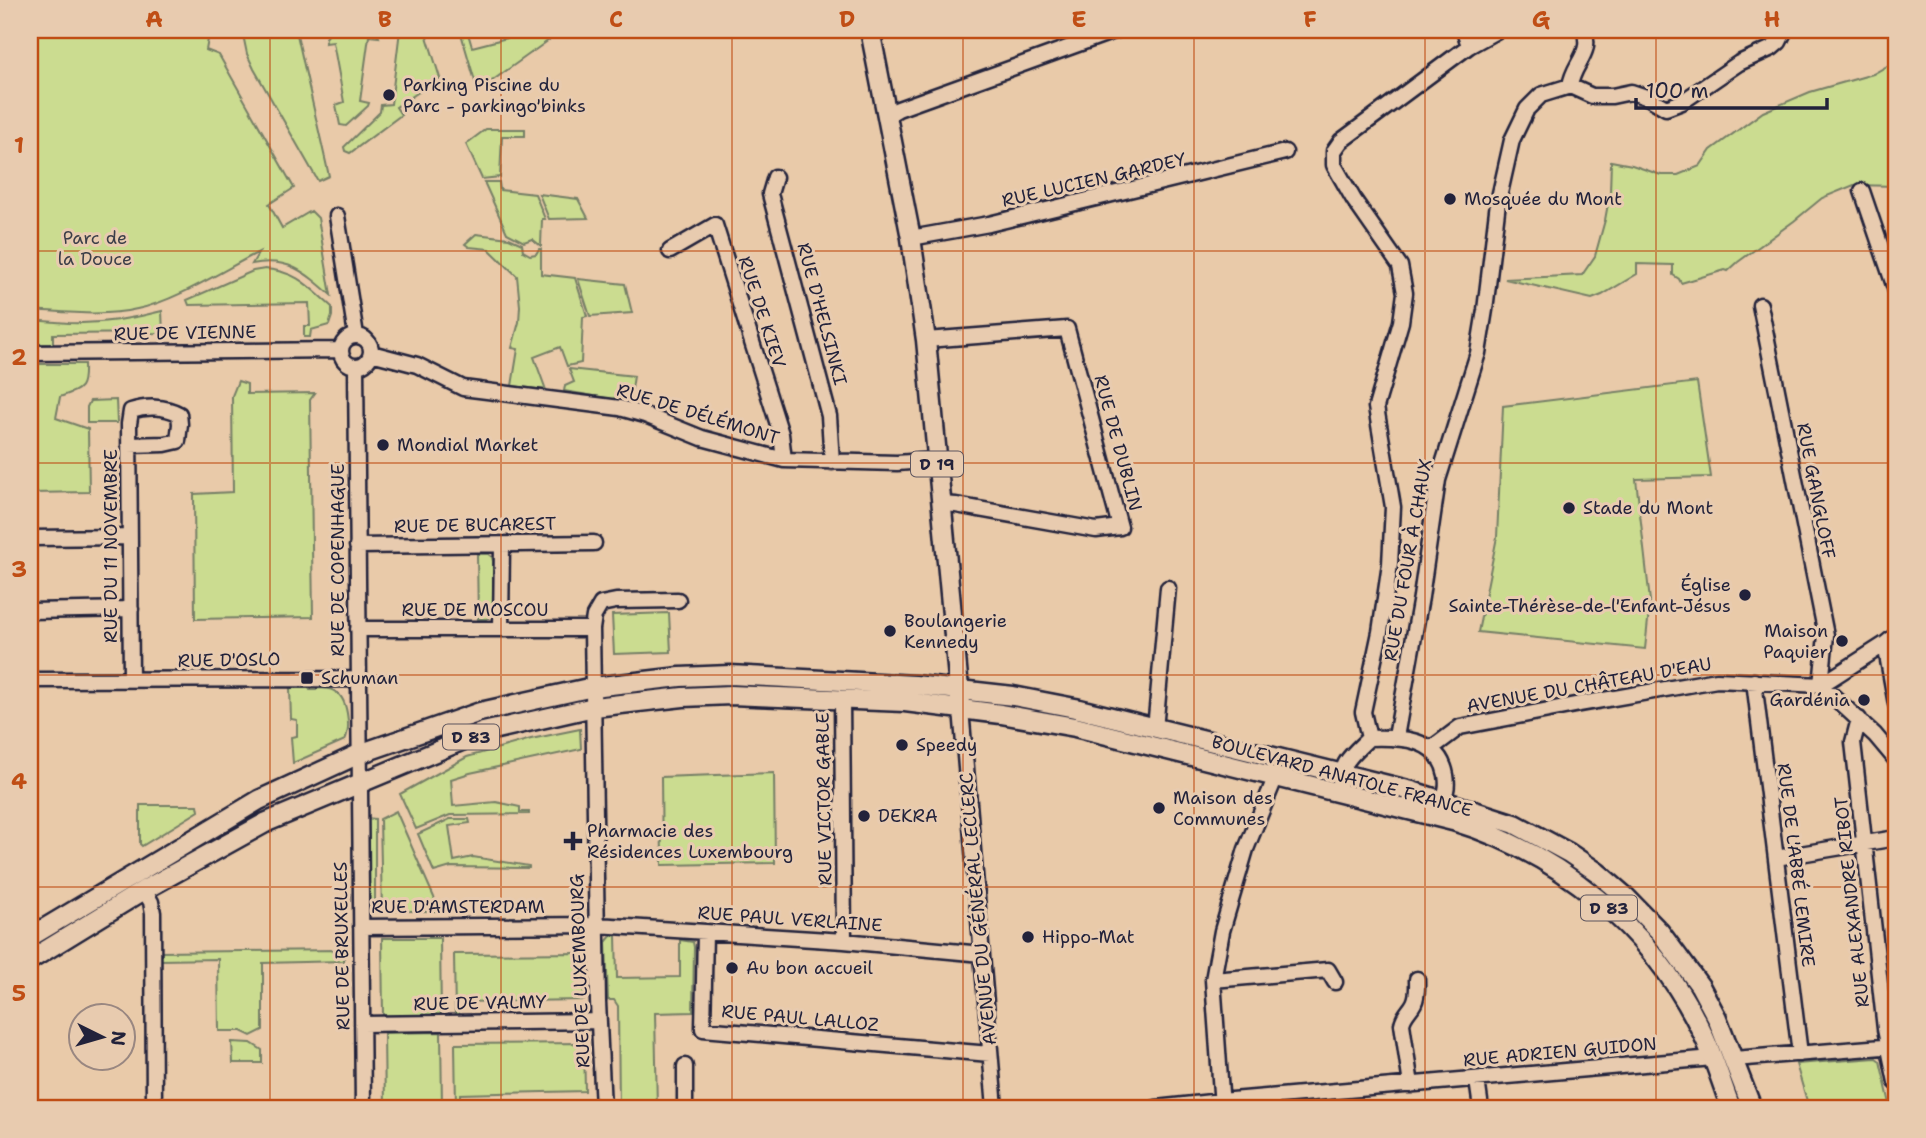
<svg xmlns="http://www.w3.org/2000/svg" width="1926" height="1138" font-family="'Shantell Sans',sans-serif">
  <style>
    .green { fill: #cbdc90; stroke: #767f66; stroke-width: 2 }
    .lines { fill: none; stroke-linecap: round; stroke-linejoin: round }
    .minor-casing { stroke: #22223b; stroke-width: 19 }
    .major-casing { stroke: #22223b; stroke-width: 23 }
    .minor { stroke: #e8cbaf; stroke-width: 14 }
    .major { stroke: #e8cbaf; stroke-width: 18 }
    .grid { fill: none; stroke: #c04e15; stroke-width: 2; stroke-opacity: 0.55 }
    .poi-dot { fill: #22223b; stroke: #e8cbaf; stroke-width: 2.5 }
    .labels { text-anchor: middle; stroke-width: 6; stroke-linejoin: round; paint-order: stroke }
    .shield { fill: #e8cbaf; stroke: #5d555e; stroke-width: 2 }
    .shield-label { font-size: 16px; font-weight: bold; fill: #22223b }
    .poi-label { font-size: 18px; fill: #22223b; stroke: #e8cbaf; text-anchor: start }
    .street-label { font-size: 18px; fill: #22223b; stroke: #e8cbaf }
    .park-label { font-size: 18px; fill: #3b3e48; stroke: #e8cbaf }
    .neatline { fill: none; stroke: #c04e15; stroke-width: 2.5 }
    .grid-label { font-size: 23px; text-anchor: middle; font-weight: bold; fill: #c04e15 }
  </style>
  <rect width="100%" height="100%" fill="#e9caa9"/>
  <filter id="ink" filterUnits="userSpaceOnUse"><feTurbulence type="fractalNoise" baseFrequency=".0143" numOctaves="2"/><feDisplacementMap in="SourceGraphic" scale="14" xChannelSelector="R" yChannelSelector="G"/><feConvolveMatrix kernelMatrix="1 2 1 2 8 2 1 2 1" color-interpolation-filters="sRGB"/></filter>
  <g filter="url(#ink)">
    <path class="green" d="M30,30H223L209,34L206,50L219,55L294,188L269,204L282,228L311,211L318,218L331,295C305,272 288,257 252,264L259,252C223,270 176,301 137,309C102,317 66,312 30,310Z
      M242,30H296L329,176L318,181L254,69L247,54Z
      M332,30H376L379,37L369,36L360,101L369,103L368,106L346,126L340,125L336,105L344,102L333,42L325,43L326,38Z
      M400,30H425L440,78L396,107L401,115L350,153L345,151L344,147L380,112L381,105L391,104Z
      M460,30H467L472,47L538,30H563L482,88H477Z
      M1896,61V186L1854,185L1822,198L1794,221L1738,262L1728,271L1725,270L1681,283L1679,279L1673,275V265L1637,264V274L1602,295L1592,299L1505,279L1582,275L1595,256L1605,220L1610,193L1611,161L1632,165L1661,175H1678L1700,166L1711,150L1763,112L1810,92L1873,74Z
      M486,129H525V136H502L500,177L482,179L466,144Z
      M484,182H499L500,190L535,194L545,219H542L541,246L532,239L524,242L507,233Z
      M539,194L578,199L588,218L549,219Z
      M476,234L509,238L522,244L523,251L530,255L536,254L539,249H541V274L575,278L587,316L583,317L581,363L567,366L560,347L534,357L546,390L512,386L518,349L512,348L519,322L520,306L517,276L489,249L469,247L465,244Z
      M265,269C297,271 310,288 332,307V316L329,325L311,330L310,337H304V326H310L309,303L189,305L187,300L253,271Z
      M578,279L625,284L632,313L590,316Z
      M162,311L163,333L53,334V344H30V320C43,321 56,322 69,323C100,324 132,319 162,311Z
      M30,364H84C85,389 82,389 60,397L56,418L88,429L89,492L30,493Z
      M569,369L634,376L630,402L564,391L565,386L574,382Z
      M238,381L247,384V394L315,393L310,400L313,617L195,619L194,494L233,492L232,396Z
      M1697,382L1711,477L1636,479L1650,601L1645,649L1478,632L1497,537L1503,406Z
      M116,400L117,423H87V407L90,401Z
      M477,554H488L492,557L493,561V609L492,614L487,619H478Z
      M669,613L671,652L614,654L612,615Z
      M290,688H309L310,690H316L317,688C322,688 329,688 334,691C348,697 351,728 345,740L293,763L291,737L297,736V720L291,719Z
      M580,729L581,749L470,773L451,779L453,806L496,802L520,807V812H529V814L450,815L416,829L400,794L467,757L531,739Z
      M774,773L775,863L662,865L661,777Z
      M140,805H198L199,811L142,846L140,844Z
      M396,811L440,911H382L380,819Z
      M366,818L375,819V908L367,909Z
      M450,819H469L470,823L449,826L454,861L473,857L529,866V868L451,867L434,872L418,834Z
      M616,935L617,978L680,977V940L693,942L694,947L693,1012L655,1013L657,1108H619L618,1006L614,1000H608L606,942L611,936Z
      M382,938H440L441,1016L383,1017Z
      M342,950L344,952V961L263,963V1030L251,1036L241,1031H219L218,959L160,960V952Z
      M583,953L584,1000L459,1002V1016H455L454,954Z
      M441,1032L442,1107L385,1108L384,1033Z
      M232,1042L251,1043L262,1050V1063H233Z
      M584,1043L585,1091L460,1094V1107H456L455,1044Z
      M1876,1058L1880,1061L1891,1108H1809L1796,1064Z"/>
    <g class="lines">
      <defs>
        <path id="minor" d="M1464,30L1469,46
          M1570,86C1573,63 1593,54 1584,30
          M888,115L898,109L1117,30
          M775,177L770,194L829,416L832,462
          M1862,191L1896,291
          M337,216L356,335
          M911,238L989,224L1285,152
          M670,251L715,225L781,434L784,460
          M1760,305L1826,635L1821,685
          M341 351a15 15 0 1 1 30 0a15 15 0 1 1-30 0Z
          M926,340L1067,329L1120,527L1096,530L956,505L941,504
          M30,353L341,350
          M371,353L417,365L463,388L620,408L645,415L702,438L784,460L897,463L937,460
          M356,366L363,1108
          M129,445L165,444L178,441L180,424L179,414C165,406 146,406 131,411L129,424L131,680
          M30,538L129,537
          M357,546L594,543
          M30,611L131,609
          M358,629H592L594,616L601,604L616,601L678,600
          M501,629L502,545
          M592,629L598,1002L603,1108
          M1885,644L1896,704
          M30,680L358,679
          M1754,681L1800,1054
          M1821,685L1885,644L1896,635
          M842,698L844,941
          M961,709L995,1108
          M1859,719L1853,742L1885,1029L1896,1082
          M1155,729L1168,588
          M1396,737L1421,597L1438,480L1478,353L1485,310L1498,202L1512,140L1527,109L1541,95L1570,86L1592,96H1612L1631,92L1649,98L1666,108L1682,102L1739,63L1772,48L1779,42L1785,30
          M1369,738L1363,712L1380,632L1390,564L1393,507L1376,407L1401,322L1405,293L1400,266L1354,200L1334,165V151L1341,141L1469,46L1498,30
          M1432,748L1460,727L1580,704L1717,680L1821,685L1875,735L1896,760
          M1339,792C1341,762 1348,758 1369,738C1399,737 1439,737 1446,775C1448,787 1447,795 1437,804L1405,806
          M1776,858L1896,838
          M144,890L151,902L153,913L154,1108
          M361,927L597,925L844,941L982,954
          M705,933L703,1029L990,1054
          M1213,980L1328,970L1335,982
          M362,1024L599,1021
          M1734,1059L1895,1046
          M685,1066V1108
          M1477,1080L1481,1108
          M1411,1085L1402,1024C1404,1014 1410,1011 1414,1003C1418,995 1417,987 1417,979
          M1222,1107L1213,980L1222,931L1246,849L1276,776
          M1156,1108L1221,1101L1713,1058"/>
        <path id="major" d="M870,30L911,238L926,340L960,699
          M30,937L259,800L359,754L480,712L593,687L680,677L730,675L915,685L1013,696L1075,708L1412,791L1515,824L1569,853L1597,872L1625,896L1660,932L1700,986L1717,1018L1752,1108
          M30,960L144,890L267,822L483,732L594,707L683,697L731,695L905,702L1001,714L1075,727L1453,821C1559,853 1651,928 1700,1028C1713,1054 1721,1081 1731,1108"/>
      </defs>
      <use href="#minor" class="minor-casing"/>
      <use href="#major" class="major-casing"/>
      <use href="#minor" class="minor"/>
      <use href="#major" class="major"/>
    </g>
  </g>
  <path class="grid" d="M270,30V1108M501,30V1108M732,30V1108M963,30V1108M1194,30V1108M1425,30V1108M1656,30V1108M30,251H1896M30,463H1896M30,675H1896M30,887H1896"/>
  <g class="poi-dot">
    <circle cx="389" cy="95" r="7"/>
    <circle cx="1450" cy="199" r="7"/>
    <circle cx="383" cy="445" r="7"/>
    <circle cx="1569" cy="508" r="7"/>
    <circle cx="1745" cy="595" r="7"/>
    <circle cx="890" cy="631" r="7"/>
    <circle cx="1842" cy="641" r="7"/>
    <rect x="300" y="671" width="14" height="14" rx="3.5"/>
    <circle cx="1864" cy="700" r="7"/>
    <circle cx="902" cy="745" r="7"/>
    <circle cx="1159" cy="808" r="7"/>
    <circle cx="864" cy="816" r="7"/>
    <path d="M569.5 830.5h7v7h7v7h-7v7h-7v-7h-7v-7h7z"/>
    <circle cx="1028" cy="937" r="7"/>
    <circle cx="732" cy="968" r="7"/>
  </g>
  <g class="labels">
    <g class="shield">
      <rect x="911" y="451.5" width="52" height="25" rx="5"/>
      <rect x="443" y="724.5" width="56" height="25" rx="5"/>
      <rect x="1581" y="895.5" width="56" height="25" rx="5"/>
    </g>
    <g class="shield-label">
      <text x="937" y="470">D 19</text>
      <text x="471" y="743">D 83</text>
      <text x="1609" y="914">D 83</text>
    </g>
    <g class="poi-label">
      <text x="403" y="91">Parking Piscine du<tspan x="403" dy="21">Parc - parkingo'binks</tspan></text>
      <text x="1464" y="205">Mosquée du Mont</text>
      <text x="397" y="451">Mondial Market</text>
      <text x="1583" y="514">Stade du Mont</text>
      <text x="1731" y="591" text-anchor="end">Église<tspan x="1731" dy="21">Sainte-Thérèse-de-l'Enfant-Jésus</tspan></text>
      <text x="904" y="627">Boulangerie<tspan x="904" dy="21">Kennedy</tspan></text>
      <text x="1828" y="637" text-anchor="end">Maison<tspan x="1828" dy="21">Paquier</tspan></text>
      <text x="321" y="684">Schuman</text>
      <text x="1850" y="706" text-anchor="end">Gardénia</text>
      <text x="916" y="751">Speedy</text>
      <text x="1173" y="804">Maison des<tspan x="1173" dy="21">Communes</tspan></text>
      <text x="878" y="822">DEKRA</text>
      <text x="587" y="837">Pharmacie des<tspan x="587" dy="21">Résidences Luxembourg</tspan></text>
      <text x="1042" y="943">Hippo-Mat</text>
      <text x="746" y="974">Au bon accueil</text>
    </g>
    <g class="street-label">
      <text transform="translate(1094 180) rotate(-13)" y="6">RUE LUCIEN GARDEY</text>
      <text transform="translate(762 312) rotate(72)" y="6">RUE DE KIEV</text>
      <text transform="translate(822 314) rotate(75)" y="6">RUE D'HELSINKI</text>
      <text transform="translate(185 333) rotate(-1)" y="6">RUE DE VIENNE</text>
      <text transform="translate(698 414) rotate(17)" y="6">RUE DE DÉLÉMONT</text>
      <text transform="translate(1118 443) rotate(75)" y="6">RUE DE DUBLIN</text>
      <text transform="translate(1816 491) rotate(79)" y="6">RUE GANGLOFF</text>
      <text transform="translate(475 525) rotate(-1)" y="6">RUE DE BUCAREST</text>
      <text transform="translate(111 546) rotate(-90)" y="6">RUE DU 11 NOVEMBRE</text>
      <text transform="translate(338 560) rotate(-90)" y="6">RUE DE COPENHAGUE</text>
      <text transform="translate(1408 560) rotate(-80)" y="6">RUE DU FOUR À CHAUX</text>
      <text x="475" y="616">RUE DE MOSCOU</text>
      <text transform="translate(229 660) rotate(-1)" y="6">RUE D'OSLO</text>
      <text transform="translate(1589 685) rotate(-10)" y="6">AVENUE DU CHÂTEAU D'EAU</text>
      <text transform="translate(1342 776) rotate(15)" y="6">BOULEVARD ANATOLE FRANCE</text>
      <text transform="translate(824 799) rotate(-91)" y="6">RUE VICTOR GABLE</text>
      <text transform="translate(1796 865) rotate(83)" y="6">RUE DE L'ABBÉ LEMIRE</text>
      <text transform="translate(1852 902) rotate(-96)" y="6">RUE ALEXANDRE RIBOT</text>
      <text x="458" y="913">RUE D'AMSTERDAM</text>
      <text transform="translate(978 909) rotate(-95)" y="6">AVENUE DU GÉNÉRAL LECLERC</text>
      <text transform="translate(790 919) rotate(4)" y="6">RUE PAUL VERLAINE</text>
      <text transform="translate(342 946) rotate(-91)" y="6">RUE DE BRUXELLES</text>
      <text transform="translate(580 971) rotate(-92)" y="6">RUE DE LUXEMBOURG</text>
      <text transform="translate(480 1003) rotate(-1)" y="6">RUE DE VALMY</text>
      <text transform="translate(800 1018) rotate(5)" y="6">RUE PAUL LALLOZ</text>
      <text transform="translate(1560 1052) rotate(-5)" y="6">RUE ADRIEN GUIDON</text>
    </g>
    <g class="park-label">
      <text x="95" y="244">Parc de<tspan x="95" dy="21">la Douce</tspan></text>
    </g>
  </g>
  <rect width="1926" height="1138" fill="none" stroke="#e8cbaf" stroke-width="77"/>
  <g transform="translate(102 1037) rotate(95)"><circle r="33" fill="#e8cbaf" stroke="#998781" stroke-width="2"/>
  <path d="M0-5L12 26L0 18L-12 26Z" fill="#22223b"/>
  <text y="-10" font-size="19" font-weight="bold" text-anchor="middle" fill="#22223b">N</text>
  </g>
  <path d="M1636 98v10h191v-10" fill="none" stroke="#22223b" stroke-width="3.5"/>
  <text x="1646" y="98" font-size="21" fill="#22223b" stroke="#e8cbaf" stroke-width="5" paint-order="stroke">100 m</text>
  <rect x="38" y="38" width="1850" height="1062" class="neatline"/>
  <g class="grid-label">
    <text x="154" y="27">A</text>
    <text x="385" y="27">B</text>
    <text x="616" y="27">C</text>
    <text x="847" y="27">D</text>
    <text x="1079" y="27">E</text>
    <text x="1310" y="27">F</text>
    <text x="1541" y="27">G</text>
    <text x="1772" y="27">H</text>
    <text x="19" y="153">1</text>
    <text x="19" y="365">2</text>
    <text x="19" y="577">3</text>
    <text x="19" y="789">4</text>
    <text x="19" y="1001">5</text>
  </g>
</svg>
